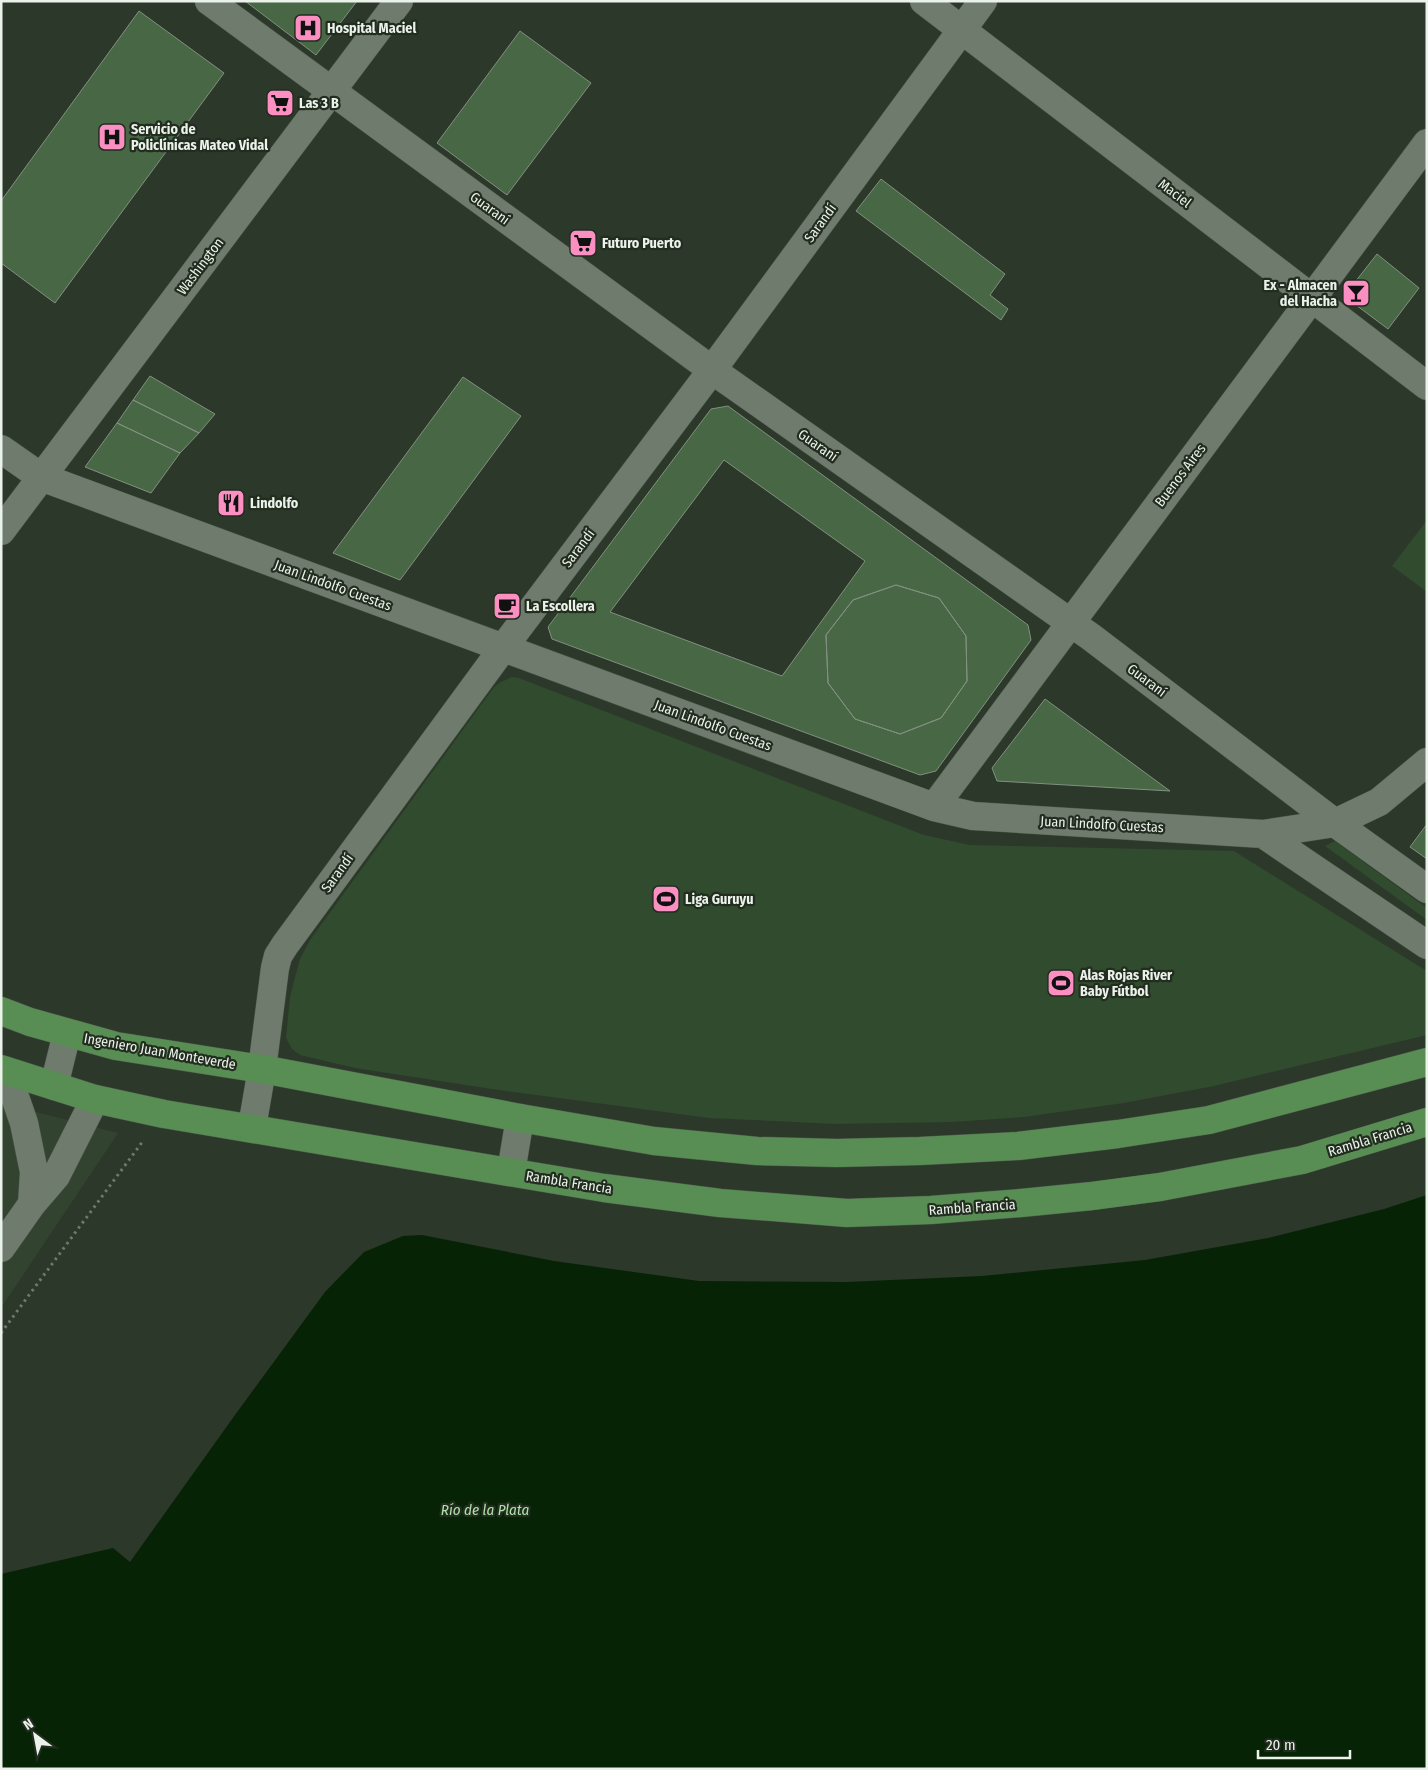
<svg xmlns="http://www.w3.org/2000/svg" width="1428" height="1770" font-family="'Fira Sans Condensed',sans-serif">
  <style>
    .built { fill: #324330 }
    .green { fill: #304b2d }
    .water { fill: #072305 }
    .building { fill: #486745; stroke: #829081; fill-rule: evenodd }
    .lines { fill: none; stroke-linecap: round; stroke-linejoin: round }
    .minor-casing { stroke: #4c564b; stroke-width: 29 }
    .major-casing { stroke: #4c564b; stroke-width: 29 }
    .path { stroke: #6f796d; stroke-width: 3; stroke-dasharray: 2.5 4; stroke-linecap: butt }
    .minor { stroke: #6f7c6d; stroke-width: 28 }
    .major { stroke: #588e53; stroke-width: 28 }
    .labels { text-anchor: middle; stroke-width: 4.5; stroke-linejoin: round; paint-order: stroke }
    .poi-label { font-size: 14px; font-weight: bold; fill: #eaf2e9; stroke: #222d20; text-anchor: start }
    .street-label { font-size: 14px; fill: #eaf2e9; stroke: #222d20 }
    .water-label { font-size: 15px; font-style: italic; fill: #afe1a9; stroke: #222d20 }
  </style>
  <rect width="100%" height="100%" fill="#2c382a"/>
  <path class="built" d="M1,1097L36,1112L118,1133L1,1308Z"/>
  <path class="green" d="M1427,520V592L1392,566Z
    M512,677L519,678L924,835L970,845L1234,851L1427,971V1035L1214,1086L1124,1103L1024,1117L953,1122L835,1124L709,1118L492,1089L355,1068L300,1055L292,1049L286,1038L290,997L295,977L300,959L310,940L494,687L501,682Z
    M1335,841L1427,908V920L1325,846Z"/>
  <path class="water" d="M1427,1195V1769H1V1574L113,1548L130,1562L235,1415L325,1292L364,1252L403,1236L422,1235L554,1261L699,1281L846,1282L982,1276L1145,1260L1268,1238L1384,1209Z"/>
  <path class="building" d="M245,1H357L316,55Z
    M139,11L224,73L55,303L1,263V201Z
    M520,31L591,83L507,195L437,143Z
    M881,179L1005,274L990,295L1008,309L1001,320L856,211Z
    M1377,254L1419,288L1388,329L1344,296Z
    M150,376L215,414L199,433L133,400Z
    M463,377L521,416L400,580L333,553Z
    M133,400L199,433L180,453L117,423Z
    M728,406L1028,625L1031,640L936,771L920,775L552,639L548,627L711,409ZM724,460L865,561L782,676L610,612ZM896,585L939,598L966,636L967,681L941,718L900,734L855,719L828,683L826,635L853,600Z
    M117,423L180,453L151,493L85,467Z
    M896,585L939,598L966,636L967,681L941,718L900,734L855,719L828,683L826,635L853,600Z
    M1045,699L1170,791L997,781L992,768Z
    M1427,824V859L1410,847Z"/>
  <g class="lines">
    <defs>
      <path id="minor" d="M209,1L712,370L1091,637L1335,823L1427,889
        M924,1L1427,386
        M1,449L41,477L934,807L973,816L1263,834L1427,945
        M1,531L399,1
        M934,807L1427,143
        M1263,834L1335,823L1379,802L1427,762
        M6,1071L24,1123L34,1172L32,1204L56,1176L95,1099
        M54,1086L67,1033
        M252,1127L262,1069L275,968L278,956L285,945L503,648L712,370L983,1
        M511,1172L520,1118
        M1,1248L32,1204"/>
      <path id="major" d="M1,1011L30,1022L116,1046L262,1069L520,1118L654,1141L757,1151L837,1153L920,1151L1018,1146L1118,1134L1209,1120L1427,1062
        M1,1069L95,1099L164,1114L604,1188L720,1203L847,1213L931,1210L1021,1203L1092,1196L1160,1187L1302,1160L1427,1122"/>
    </defs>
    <use href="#minor" class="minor-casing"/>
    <use href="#major" class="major-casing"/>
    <path class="path" d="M1,1333L143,1141"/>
    <use href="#minor" class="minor"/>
    <use href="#major" class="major"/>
  </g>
  <defs>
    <symbol id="hospital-square" viewBox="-11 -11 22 22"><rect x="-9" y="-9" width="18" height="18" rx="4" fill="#fc8fc1" stroke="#222d20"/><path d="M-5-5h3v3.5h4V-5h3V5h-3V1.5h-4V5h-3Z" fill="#111"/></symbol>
    <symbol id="supermarket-square" viewBox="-11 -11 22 22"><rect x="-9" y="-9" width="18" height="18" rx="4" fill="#fc8fc1" stroke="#222d20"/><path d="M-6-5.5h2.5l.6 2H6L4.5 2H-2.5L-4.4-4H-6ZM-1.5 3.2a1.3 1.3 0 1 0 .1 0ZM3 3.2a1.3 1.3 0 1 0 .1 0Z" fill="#111"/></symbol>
    <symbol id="bar-square" viewBox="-11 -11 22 22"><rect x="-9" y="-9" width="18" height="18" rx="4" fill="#fc8fc1" stroke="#222d20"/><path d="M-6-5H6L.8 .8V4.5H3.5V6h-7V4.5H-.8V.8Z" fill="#111"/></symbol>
    <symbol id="restaurant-square" viewBox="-11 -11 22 22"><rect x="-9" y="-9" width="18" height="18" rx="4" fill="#fc8fc1" stroke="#222d20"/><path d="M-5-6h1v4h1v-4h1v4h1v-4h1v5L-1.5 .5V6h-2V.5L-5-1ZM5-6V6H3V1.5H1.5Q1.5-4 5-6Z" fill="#111"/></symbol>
    <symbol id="cafe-square" viewBox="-11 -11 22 22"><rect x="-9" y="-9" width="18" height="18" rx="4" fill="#fc8fc1" stroke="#222d20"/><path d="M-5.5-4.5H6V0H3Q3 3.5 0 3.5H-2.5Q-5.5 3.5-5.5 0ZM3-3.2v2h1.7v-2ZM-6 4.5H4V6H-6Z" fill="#111"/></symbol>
    <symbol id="stadium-square" viewBox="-11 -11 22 22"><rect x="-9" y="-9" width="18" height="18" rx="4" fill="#fc8fc1" stroke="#222d20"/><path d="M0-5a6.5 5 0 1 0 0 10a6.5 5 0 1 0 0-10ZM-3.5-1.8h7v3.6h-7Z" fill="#111"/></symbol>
  </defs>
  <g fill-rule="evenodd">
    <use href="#hospital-square" x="292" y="12" width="32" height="32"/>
    <use href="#supermarket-square" x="264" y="87" width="32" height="32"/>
    <use href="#hospital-square" x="96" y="121" width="32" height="32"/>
    <use href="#supermarket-square" x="567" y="227" width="32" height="32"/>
    <use href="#bar-square" x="1340" y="277" width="32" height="32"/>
    <use href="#restaurant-square" x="215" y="487" width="32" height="32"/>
    <use href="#cafe-square" x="491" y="590" width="32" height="32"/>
    <use href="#stadium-square" x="650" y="883" width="32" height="32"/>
    <use href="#stadium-square" x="1045" y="967" width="32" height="32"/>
  </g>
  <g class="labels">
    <g class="poi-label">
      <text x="327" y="33">Hospital Maciel</text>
      <text x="299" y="108">Las 3 B</text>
      <text x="131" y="134">Servicio de<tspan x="131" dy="16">Policlínicas Mateo Vidal</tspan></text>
      <text x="602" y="248">Futuro Puerto</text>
      <text x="1337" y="290" text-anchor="end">Ex - Almacen<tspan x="1337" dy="16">del Hacha</tspan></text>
      <text x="250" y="508">Lindolfo</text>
      <text x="526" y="611">La Escollera</text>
      <text x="685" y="904">Liga Guruyu</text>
      <text x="1080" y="980">Alas Rojas River<tspan x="1080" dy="16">Baby Fútbol</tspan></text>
    </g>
    <g class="street-label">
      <text transform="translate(1175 193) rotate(37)" y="5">Maciel</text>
      <text transform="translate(490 208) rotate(36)" y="5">Guaraní</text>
      <text transform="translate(820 223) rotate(-54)" y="5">Sarandí</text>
      <text transform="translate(200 266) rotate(-53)" y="5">Washington</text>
      <text transform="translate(818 445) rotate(35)" y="5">Guaraní</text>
      <text transform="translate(1180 475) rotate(-53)" y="5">Buenos Aires</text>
      <text transform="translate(578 548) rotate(-53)" y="5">Sarandí</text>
      <text transform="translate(333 585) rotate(20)" y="5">Juan Lindolfo Cuestas</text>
      <text transform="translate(1147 680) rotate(37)" y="5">Guaraní</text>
      <text transform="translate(713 725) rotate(20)" y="5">Juan Lindolfo Cuestas</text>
      <text transform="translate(1102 824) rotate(3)" y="5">Juan Lindolfo Cuestas</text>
      <text transform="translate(337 873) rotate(-54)" y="5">Sarandí</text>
      <text transform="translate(160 1051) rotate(10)" y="5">Ingeniero Juan Monteverde</text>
      <text transform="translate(1370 1139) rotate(-17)" y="5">Rambla Francia</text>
      <text transform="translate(569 1182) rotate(9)" y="5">Rambla Francia</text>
      <text transform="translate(972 1207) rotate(-4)" y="5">Rambla Francia</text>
    </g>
    <g class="water-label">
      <text x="485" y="1515">Río de la Plata</text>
    </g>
  </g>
  <rect width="1428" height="1770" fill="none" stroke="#eaf2e9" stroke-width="5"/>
  <g transform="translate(35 1735) rotate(328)" stroke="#222d20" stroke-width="4" paint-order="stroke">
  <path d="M0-4L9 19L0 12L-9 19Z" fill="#eaf2e9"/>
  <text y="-8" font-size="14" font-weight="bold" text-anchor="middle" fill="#eaf2e9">N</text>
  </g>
  <path d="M1258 1750v8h92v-8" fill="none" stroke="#eaf2e9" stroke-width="2.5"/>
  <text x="1266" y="1750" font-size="15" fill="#eaf2e9" stroke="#222d20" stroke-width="4" paint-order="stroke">20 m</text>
</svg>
